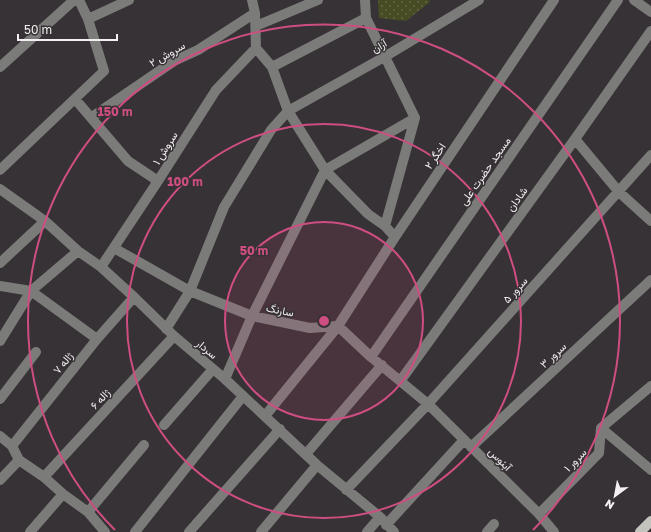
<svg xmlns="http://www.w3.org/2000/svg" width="651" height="532" font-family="'Golos Text',Vazirmatn,sans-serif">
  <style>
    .grass { fill: url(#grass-dots) }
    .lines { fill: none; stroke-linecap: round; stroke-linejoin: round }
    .minor { stroke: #7b7c79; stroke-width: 10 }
    .major { stroke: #c3c4be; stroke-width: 10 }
    .ring { fill: none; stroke: #ce4e81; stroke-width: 2 }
    .labels { text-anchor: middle; stroke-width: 3; stroke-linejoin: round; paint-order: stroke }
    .street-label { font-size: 11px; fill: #f3eff2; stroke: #373235 }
    .centre { fill: #ce4e81; stroke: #373235; stroke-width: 2 }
    .ring-label { font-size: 12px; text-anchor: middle; font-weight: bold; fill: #ce4e81; stroke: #373235; stroke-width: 3; stroke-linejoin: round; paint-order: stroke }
  </style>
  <defs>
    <pattern id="grass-dots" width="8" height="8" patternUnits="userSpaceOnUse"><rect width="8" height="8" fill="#474c25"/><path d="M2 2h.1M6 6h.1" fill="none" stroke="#626645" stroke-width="1.8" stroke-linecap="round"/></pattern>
  </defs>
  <rect width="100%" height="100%" fill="#373235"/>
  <path class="grass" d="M378,0H429L430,2L406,21L379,18Z"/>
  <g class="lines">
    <path class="minor" d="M252,0L255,13L256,48L272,67L288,111L325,170L368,214L385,226L395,237
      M365,0L366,18L415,118L385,226
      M634,0L651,12
      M88,19L129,0
      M256,26L318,0
      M0,67L74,0
      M272,67L366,18
      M75,99L128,161L158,181
      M92,117L174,61L198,50L255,13
      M575,139L619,192L651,221
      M0,170L104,71L88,19L79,0
      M325,170L415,118
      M0,189L45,221L78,251L101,267L134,297L174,336L225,379L317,465L380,517L394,532
      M114,248L190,291L252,316L310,328L338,326L371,357L428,404L539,514L554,532
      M0,263L45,221
      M101,267L158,181L216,90L256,48
      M0,286L31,291L97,339
      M166,329L190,291L224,207L271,130L288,111L386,56L479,0
      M0,341L31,291L78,251
      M371,357L618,0
      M225,379L252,316L325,170
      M401,380L575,139L651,31
      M0,399L36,352
      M265,416L338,326L395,237L554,0
      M164,425L213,369
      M601,428L651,470
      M0,436L12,446L19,460L44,477L63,494L88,512L105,532
      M12,446L97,339L134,297
      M471,447L651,280
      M306,454L382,365
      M44,477L174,336
      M0,480L19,460
      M346,490L428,404L651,155
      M88,512L144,445
      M539,514L599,453L601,428L651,386
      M386,525L464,440
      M30,532L63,494
      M135,532L243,396
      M189,532L280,429
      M261,532L317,465
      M367,532L380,517
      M487,532L494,524"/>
    <path class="major" d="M640,532L651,521"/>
  </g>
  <circle cx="324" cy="321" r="99" fill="#ce4e81" fill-opacity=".12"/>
  <g class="ring">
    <circle cx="324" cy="321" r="99"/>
    <circle cx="324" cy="321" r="197"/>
    <path d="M115 530A296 296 0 1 1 533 530"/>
  </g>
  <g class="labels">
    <g class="street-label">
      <text transform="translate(379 46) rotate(-30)" y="4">آران</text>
      <text transform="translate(167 54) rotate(-30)" y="4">سروش ۲</text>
      <text transform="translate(165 148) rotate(-58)" y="4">سروش ۱</text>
      <text transform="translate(435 156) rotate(-56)" y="4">اخگر ۲</text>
      <text transform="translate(485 171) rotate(-55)" y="4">مسجد حضرت علی</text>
      <text transform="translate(517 199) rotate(-54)" y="4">شادان</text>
      <text transform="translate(515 290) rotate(-48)" y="4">سرور ۵</text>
      <text transform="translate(280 310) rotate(11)" y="4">سارنگ</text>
      <text transform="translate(207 349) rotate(40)" y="4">سردار</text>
      <text transform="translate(553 355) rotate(-43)" y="4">سرور ۳</text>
      <text transform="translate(63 363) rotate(-51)" y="4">ژاله ۷</text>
      <text transform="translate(100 399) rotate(-47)" y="4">ژاله ۶</text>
      <text transform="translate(500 459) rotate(45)" y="4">آبنوس</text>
      <text transform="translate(575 460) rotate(-46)" y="4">سرور ۱</text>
    </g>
  </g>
  <circle cx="324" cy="321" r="6" class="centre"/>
  <g class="ring-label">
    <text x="115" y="116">150 m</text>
    <text x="185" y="186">100 m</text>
    <text x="254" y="255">50 m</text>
  </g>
  <g transform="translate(615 496) rotate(212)" stroke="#373235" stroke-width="3" paint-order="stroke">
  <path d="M0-3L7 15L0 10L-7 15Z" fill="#f3eff2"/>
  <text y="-6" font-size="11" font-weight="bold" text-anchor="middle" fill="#f3eff2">N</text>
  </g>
  <path d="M18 34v6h99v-6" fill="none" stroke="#f3eff2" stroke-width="2"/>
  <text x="24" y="34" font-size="12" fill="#f3eff2" stroke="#373235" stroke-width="3" paint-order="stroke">50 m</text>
</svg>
